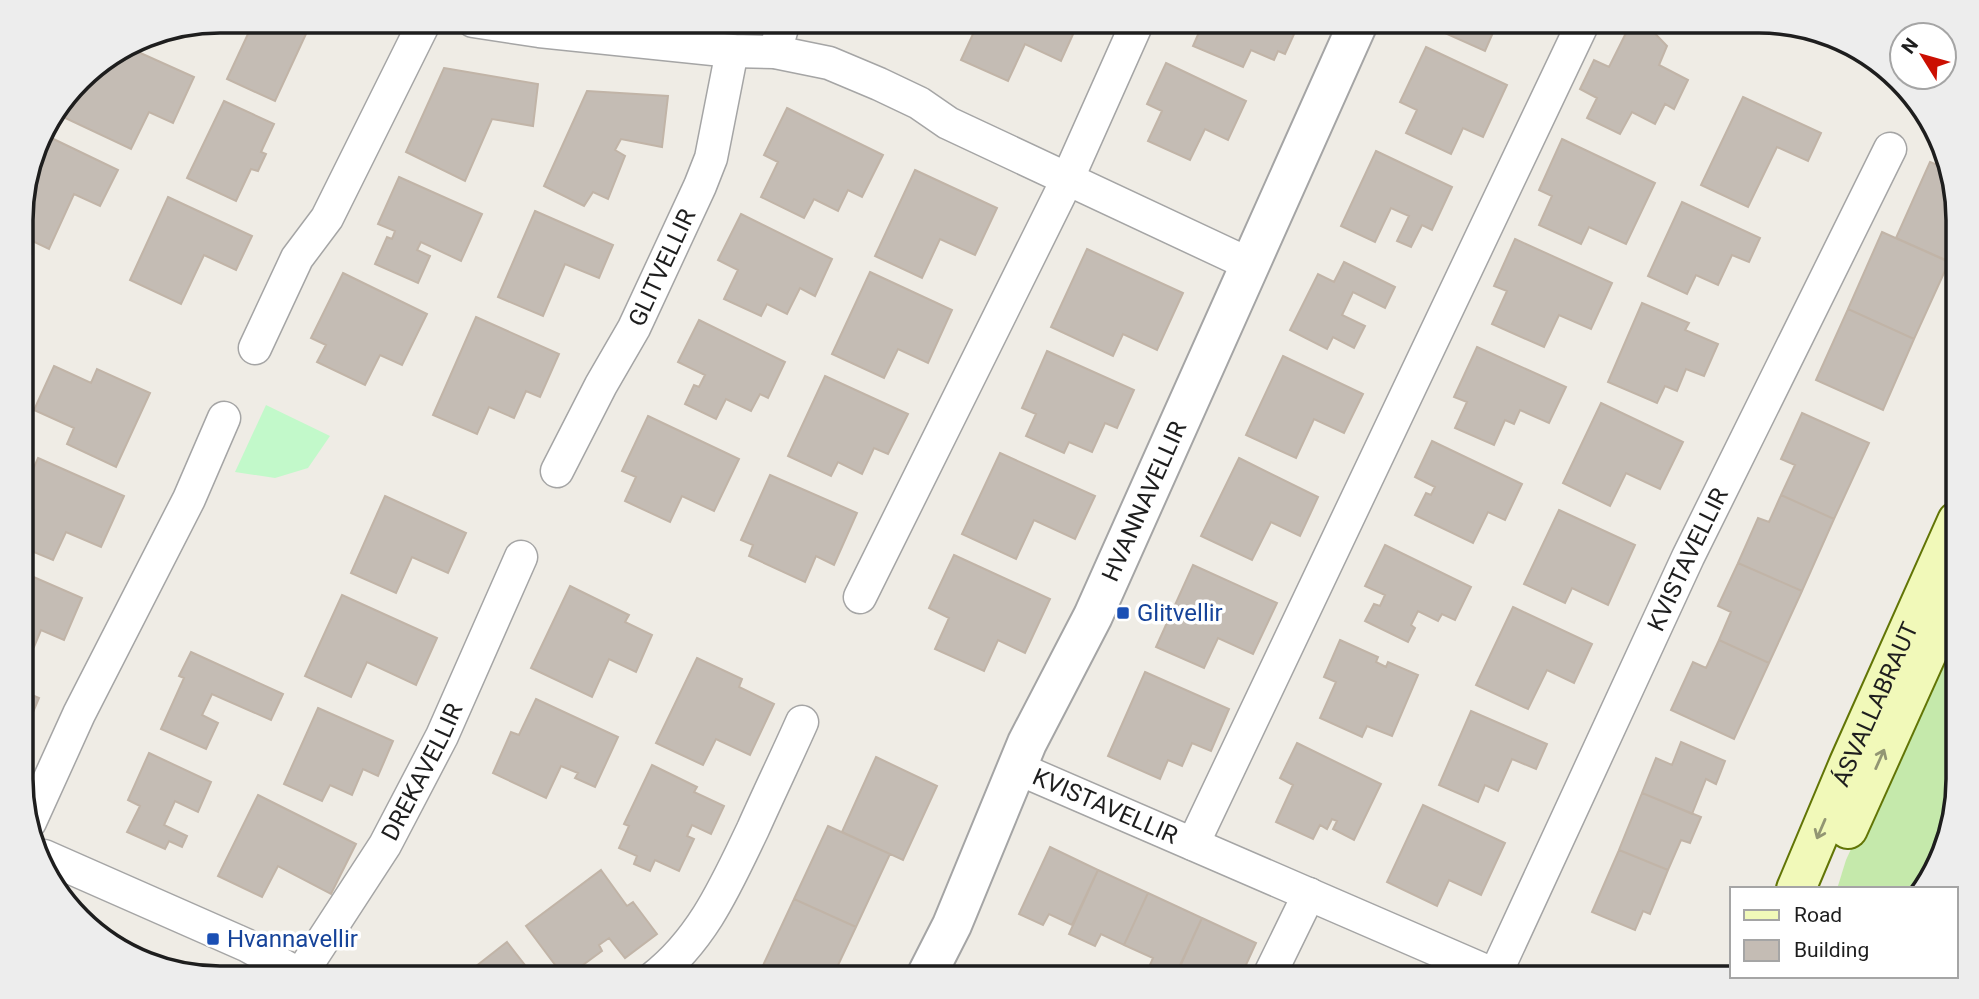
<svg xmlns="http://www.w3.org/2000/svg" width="1979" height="999" font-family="Roboto,sans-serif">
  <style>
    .grass { fill: #c5e9ab }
    .park { fill: #c2f9ca }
    .building { fill: #c4bcb4; stroke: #c1b4a7; stroke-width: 2 }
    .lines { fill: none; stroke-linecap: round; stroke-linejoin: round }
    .minor-casing { stroke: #a5a5a5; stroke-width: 35 }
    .tertiary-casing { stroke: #a5a5a5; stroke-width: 42 }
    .secondary-casing { stroke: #627506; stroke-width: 42 }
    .minor { stroke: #fff; stroke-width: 32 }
    .tertiary { stroke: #fff; stroke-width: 38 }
    .secondary { stroke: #f1f9b9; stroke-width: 38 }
    .oneway { stroke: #929673 }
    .transit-dot { fill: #1a4fb4; stroke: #fff; stroke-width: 2.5 }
    .labels { text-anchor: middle; stroke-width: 7; stroke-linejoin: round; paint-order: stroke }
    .street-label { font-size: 24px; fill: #1e1e1e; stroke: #fff }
    .transit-label { font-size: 24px; fill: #164399; stroke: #fff; text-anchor: start }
    .rim { fill: none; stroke: #1e1e1e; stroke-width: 3.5 }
  </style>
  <rect width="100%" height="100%" fill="#efece5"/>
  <path class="grass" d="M1958,615V780L1938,867L1918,889H1837L1846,860Z"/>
  <path class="park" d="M266,405L330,436L308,468L275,478L235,472Z"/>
  <path class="building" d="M254,21H312L275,101L227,79Z
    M979,21H1079L1061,61L1025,44L1008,81L961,60Z
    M1204,21H1300L1285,54L1278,51L1274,60L1251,50L1243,67L1193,46Z
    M1429,21H1498L1485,51L1427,25Z
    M1632,21H1643L1667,46L1659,65L1688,80L1674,109L1665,104L1655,124L1632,112L1620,134L1587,118L1597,98L1580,89L1594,60L1609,67Z
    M127,47L194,77L173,123L149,112L131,149L61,116L72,92L88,71Z
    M1426,47L1507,85L1483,137L1463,128L1451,154L1406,133L1417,110L1400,102Z
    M1166,63L1246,101L1228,140L1205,129L1190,160L1148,141L1162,111L1147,104Z
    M444,68L538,84L533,126L492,119L465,181L406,152Z
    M587,91L668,96L662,147L621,139L615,150L625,156L608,199L593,192L584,206L544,186Z
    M1743,97L1821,133L1808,161L1777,147L1748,207L1701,185Z
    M224,101L274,124L261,152L266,154L258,171L251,169L236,201L187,178Z
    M787,108L883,155L862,197L848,190L838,211L814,199L804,218L761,197L778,162L764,155Z
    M41,133L118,170L100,206L74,194L49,249L22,236L21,206Z
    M1562,139L1655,183L1626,244L1589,227L1581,244L1539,225L1552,196L1539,190Z
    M1376,151L1452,187L1432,230L1422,225L1411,247L1397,241L1409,216L1391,208L1375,242L1341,226Z
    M1930,162L1947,169L1956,194L1957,265L1896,238Z
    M915,170L997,208L975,255L940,239L922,278L875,256Z
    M399,177L482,214L461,261L421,242L417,250L430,256L418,283L375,264L387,237L392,239L395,231L378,224Z
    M168,197L252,236L236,270L204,255L181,304L130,280Z
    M1682,202L1760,238L1749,262L1732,255L1718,285L1696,275L1687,294L1648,276Z
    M535,211L613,245L599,278L565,264L543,316L498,297Z
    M741,214L832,259L815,296L800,288L787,314L767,304L761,316L724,299L738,270L718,260Z
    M1882,232L1949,262L1914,339L1848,309Z
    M1515,239L1612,283L1591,329L1559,315L1544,347L1492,324L1507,291L1494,286Z
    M1087,249L1183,293L1157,350L1123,334L1113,356L1051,327Z
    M1344,262L1395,287L1385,308L1353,292L1342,315L1365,326L1354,348L1333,337L1327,349L1290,330L1318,274L1334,282Z
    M870,272L952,310L928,363L898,349L884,378L832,354Z
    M343,273L427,314L402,365L380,355L365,385L317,362L326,345L311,338Z
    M1642,303L1689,323L1685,330L1718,344L1704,376L1686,369L1677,391L1665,386L1657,403L1608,382Z
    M1848,309L1914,339L1883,410L1816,380Z
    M476,317L559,354L540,397L526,391L514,418L489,407L477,434L433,415Z
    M699,320L785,362L768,398L760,394L751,411L726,399L716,419L685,404L694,385L699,387L705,375L678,362Z
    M1477,347L1566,387L1549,423L1520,410L1514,424L1505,420L1494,445L1455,428L1467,402L1454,397Z
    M1047,351L1134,390L1117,428L1105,423L1092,452L1069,442L1064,453L1026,436L1036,414L1022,408Z
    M1283,356L1363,394L1344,433L1314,419L1296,458L1246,435Z
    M54,366L91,383L97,369L150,393L116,467L67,444L74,428L34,410Z
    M825,376L908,414L888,454L874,448L862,474L838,462L831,476L788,456Z
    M1601,403L1683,442L1660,489L1626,473L1610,506L1563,483Z
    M1802,413L1869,443L1834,519L1781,495L1795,465L1781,459Z
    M648,416L739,459L714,511L682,496L670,522L625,501L636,477L622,471Z
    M1432,441L1522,484L1505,520L1488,512L1473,543L1415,515L1426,493L1431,495L1435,487L1415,477Z
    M1000,453L1095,496L1075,539L1034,520L1016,559L962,534Z
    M38,458L124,496L101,547L66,532L53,560L22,547V494Z
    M1239,458L1318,497L1300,536L1271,522L1252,560L1201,536Z
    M770,475L857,513L834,565L816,556L805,582L749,556L753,545L741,540Z
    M1781,495L1834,519L1802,591L1738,563L1758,518L1769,522Z
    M385,496L466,533L448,573L412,557L396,593L351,573Z
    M1559,510L1635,545L1608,605L1572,588L1565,603L1524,584Z
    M1385,545L1471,587L1455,620L1442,614L1438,621L1418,611L1411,625L1415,628L1408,642L1365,621L1374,604L1380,606L1385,595L1365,586Z
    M954,555L1050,599L1025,653L998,640L984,671L935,649L949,618L929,608Z
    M1738,563L1802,591L1769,663L1719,640L1731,612L1718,606Z
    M1193,565L1277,603L1253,654L1218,638L1204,668L1156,647Z
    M22,572L82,598L64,640L41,630L34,647L22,642Z
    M570,586L629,615L625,622L652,635L636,672L609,659L592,697L531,668Z
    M342,595L437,638L416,685L367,662L351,697L305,676Z
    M1513,607L1592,644L1574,683L1547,670L1528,709L1476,685Z
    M1340,640L1378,657L1376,662L1386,667L1388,662L1418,675L1392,736L1367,726L1362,737L1320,718L1336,682L1324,677Z
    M1719,640L1769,663L1734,739L1671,710L1693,662L1706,668Z
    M191,652L283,694L271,720L212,694L202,715L218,723L206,749L161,729L184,678L179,676Z
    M697,658L742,679L739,687L774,704L750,755L716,739L703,765L656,743Z
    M1145,672L1229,709L1211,751L1192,743L1182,766L1168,760L1160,779L1108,756Z
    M23,691L39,698L26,729L23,728Z
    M536,699L618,737L595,787L575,778L578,773L561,766L546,798L493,773L511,732L519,735Z
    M318,708L393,741L378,776L363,769L352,795L330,785L322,801L284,784Z
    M1471,711L1547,744L1536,769L1512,759L1498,791L1485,785L1478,802L1439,785Z
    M1681,742L1725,761L1716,784L1706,779L1692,814L1642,793L1656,758L1672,765Z
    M1297,743L1381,784L1354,840L1333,829L1337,821L1332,819L1327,829L1320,825L1313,839L1276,822L1293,785L1280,778Z
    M149,753L211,782L198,812L175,801L164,825L187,836L182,847L169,841L165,849L127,832L140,806L128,800Z
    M876,757L937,786L903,860L842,832Z
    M652,765L697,787L694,792L724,806L711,834L692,825L687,836L694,839L679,871L655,860L650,871L634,864L637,856L619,848L629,826L624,824Z
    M1642,793L1701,817L1690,843L1681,840L1668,870L1619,850Z
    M258,795L356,844L331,894L278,866L262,897L218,876Z
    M1423,805L1505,843L1481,895L1449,880L1437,906L1387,882Z
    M828,826L890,854L856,927L794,899Z
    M1050,847L1098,870L1072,925L1049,914L1043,925L1019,914Z
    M1619,850L1668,870L1650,914L1643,911L1635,930L1592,912Z
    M601,870L627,906L633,902L657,934L625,958L609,938L599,945L602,951L565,978L526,926Z
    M1098,870L1148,893L1124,945L1101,934L1095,946L1069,934Z
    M1148,893L1202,918L1174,978H1160L1147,972L1153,958L1124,945Z
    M794,899L856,927L832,978H773L760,972Z
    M1202,918L1256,943L1240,978H1193L1178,971Z
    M507,942L535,978H461Z
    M1319,967L1344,978H1314Z"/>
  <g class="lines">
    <defs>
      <g id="minor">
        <path d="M473,21L539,31L732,51L775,52L829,63L879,84L919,103L948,123L1249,264"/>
        <path d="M775,52L784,21"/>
        <path d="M255,348L297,258L327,218L425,21"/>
        <path id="s1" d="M557,471L601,385L634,328L700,186L711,158L732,51"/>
        <path d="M860,597L1067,180L1138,21"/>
        <path id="s2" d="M1017,768L1502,978"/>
        <path d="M30,822L79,714L189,499L224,418"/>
        <path d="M1193,844L1584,21"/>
        <path d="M44,856L246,945L306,978"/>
        <path id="s3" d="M301,974L385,845L442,736L521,557"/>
        <path id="s4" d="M1495,975L1688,557L1890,149"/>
        <path d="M653,978C703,939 726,885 753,829C769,793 786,758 802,722"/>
        <path d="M1268,978L1309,894"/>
      </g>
      <g id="tertiary">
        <path id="s5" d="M925,978L952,925L1027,743L1093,616L1359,21"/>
      </g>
      <g id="secondary">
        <path d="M1848,829L1957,587"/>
        <path id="s6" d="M1796,889L1849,763L1957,521"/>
        <path d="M1746,978L1747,976"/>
      </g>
    </defs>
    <use href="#minor" class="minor-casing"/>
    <use href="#tertiary" class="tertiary-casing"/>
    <use href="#secondary" class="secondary-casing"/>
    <use href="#minor" class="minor"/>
    <use href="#tertiary" class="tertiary"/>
    <use href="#secondary" class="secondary"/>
  </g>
  <defs><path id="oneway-shaft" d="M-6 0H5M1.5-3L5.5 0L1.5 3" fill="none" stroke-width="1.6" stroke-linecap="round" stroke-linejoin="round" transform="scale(1.75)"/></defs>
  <g class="oneway">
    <use href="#oneway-shaft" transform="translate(1880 759) rotate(-66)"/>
    <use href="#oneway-shaft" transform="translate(1821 829) rotate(113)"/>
  </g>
  <g class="transit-dot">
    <rect x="1116" y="606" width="14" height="14" rx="3.5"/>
    <rect x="206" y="932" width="14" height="14" rx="3.5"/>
  </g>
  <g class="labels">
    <g class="street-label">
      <text dy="8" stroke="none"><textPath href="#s1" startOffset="229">GLITVELLIR</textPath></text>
      <text dy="8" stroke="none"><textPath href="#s5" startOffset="525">HVANNAVELLIR</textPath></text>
      <text dy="8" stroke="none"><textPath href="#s4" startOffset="458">KVISTAVELLIR</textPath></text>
      <text dy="8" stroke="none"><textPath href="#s6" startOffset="201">ÁSVALLABRAUT</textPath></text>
      <text dy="8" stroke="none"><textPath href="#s3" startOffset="236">DREKAVELLIR</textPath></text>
      <text dy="8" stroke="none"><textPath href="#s2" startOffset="96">KVISTAVELLIR</textPath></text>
    </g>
    <g class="transit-label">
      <text x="1137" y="621">Glitvellir</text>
      <text x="227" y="947">Hvannavellir</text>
    </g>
  </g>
  <path d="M0 0H1979V999H0ZM220 33H1759A187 187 0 0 1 1946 220V779A187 187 0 0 1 1759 966H220A187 187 0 0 1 33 779V220A187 187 0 0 1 220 33Z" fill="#ededed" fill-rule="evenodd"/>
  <path class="rim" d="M220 33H1759A187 187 0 0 1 1946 220V779A187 187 0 0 1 1759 966H220A187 187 0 0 1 33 779V220A187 187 0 0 1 220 33Z"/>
  <rect x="1730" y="887" width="228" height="91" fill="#ffffff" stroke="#a5a5a5" stroke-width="2"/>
  <rect x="1744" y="910" width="35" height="10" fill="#f1f9b9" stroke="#a5a5a5" stroke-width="2"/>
  <text x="1794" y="922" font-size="21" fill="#1e1e1e">Road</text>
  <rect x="1744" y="940" width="35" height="21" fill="#c4bcb4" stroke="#a5a5a5" stroke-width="2"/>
  <text x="1794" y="957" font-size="21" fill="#1e1e1e">Building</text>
  <g transform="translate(1923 56) rotate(307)"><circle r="33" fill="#ffffff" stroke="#a5a5a5" stroke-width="2"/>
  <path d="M0-5L12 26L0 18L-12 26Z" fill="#cb0f02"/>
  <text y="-10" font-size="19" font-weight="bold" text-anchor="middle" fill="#1e1e1e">N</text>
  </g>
</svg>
